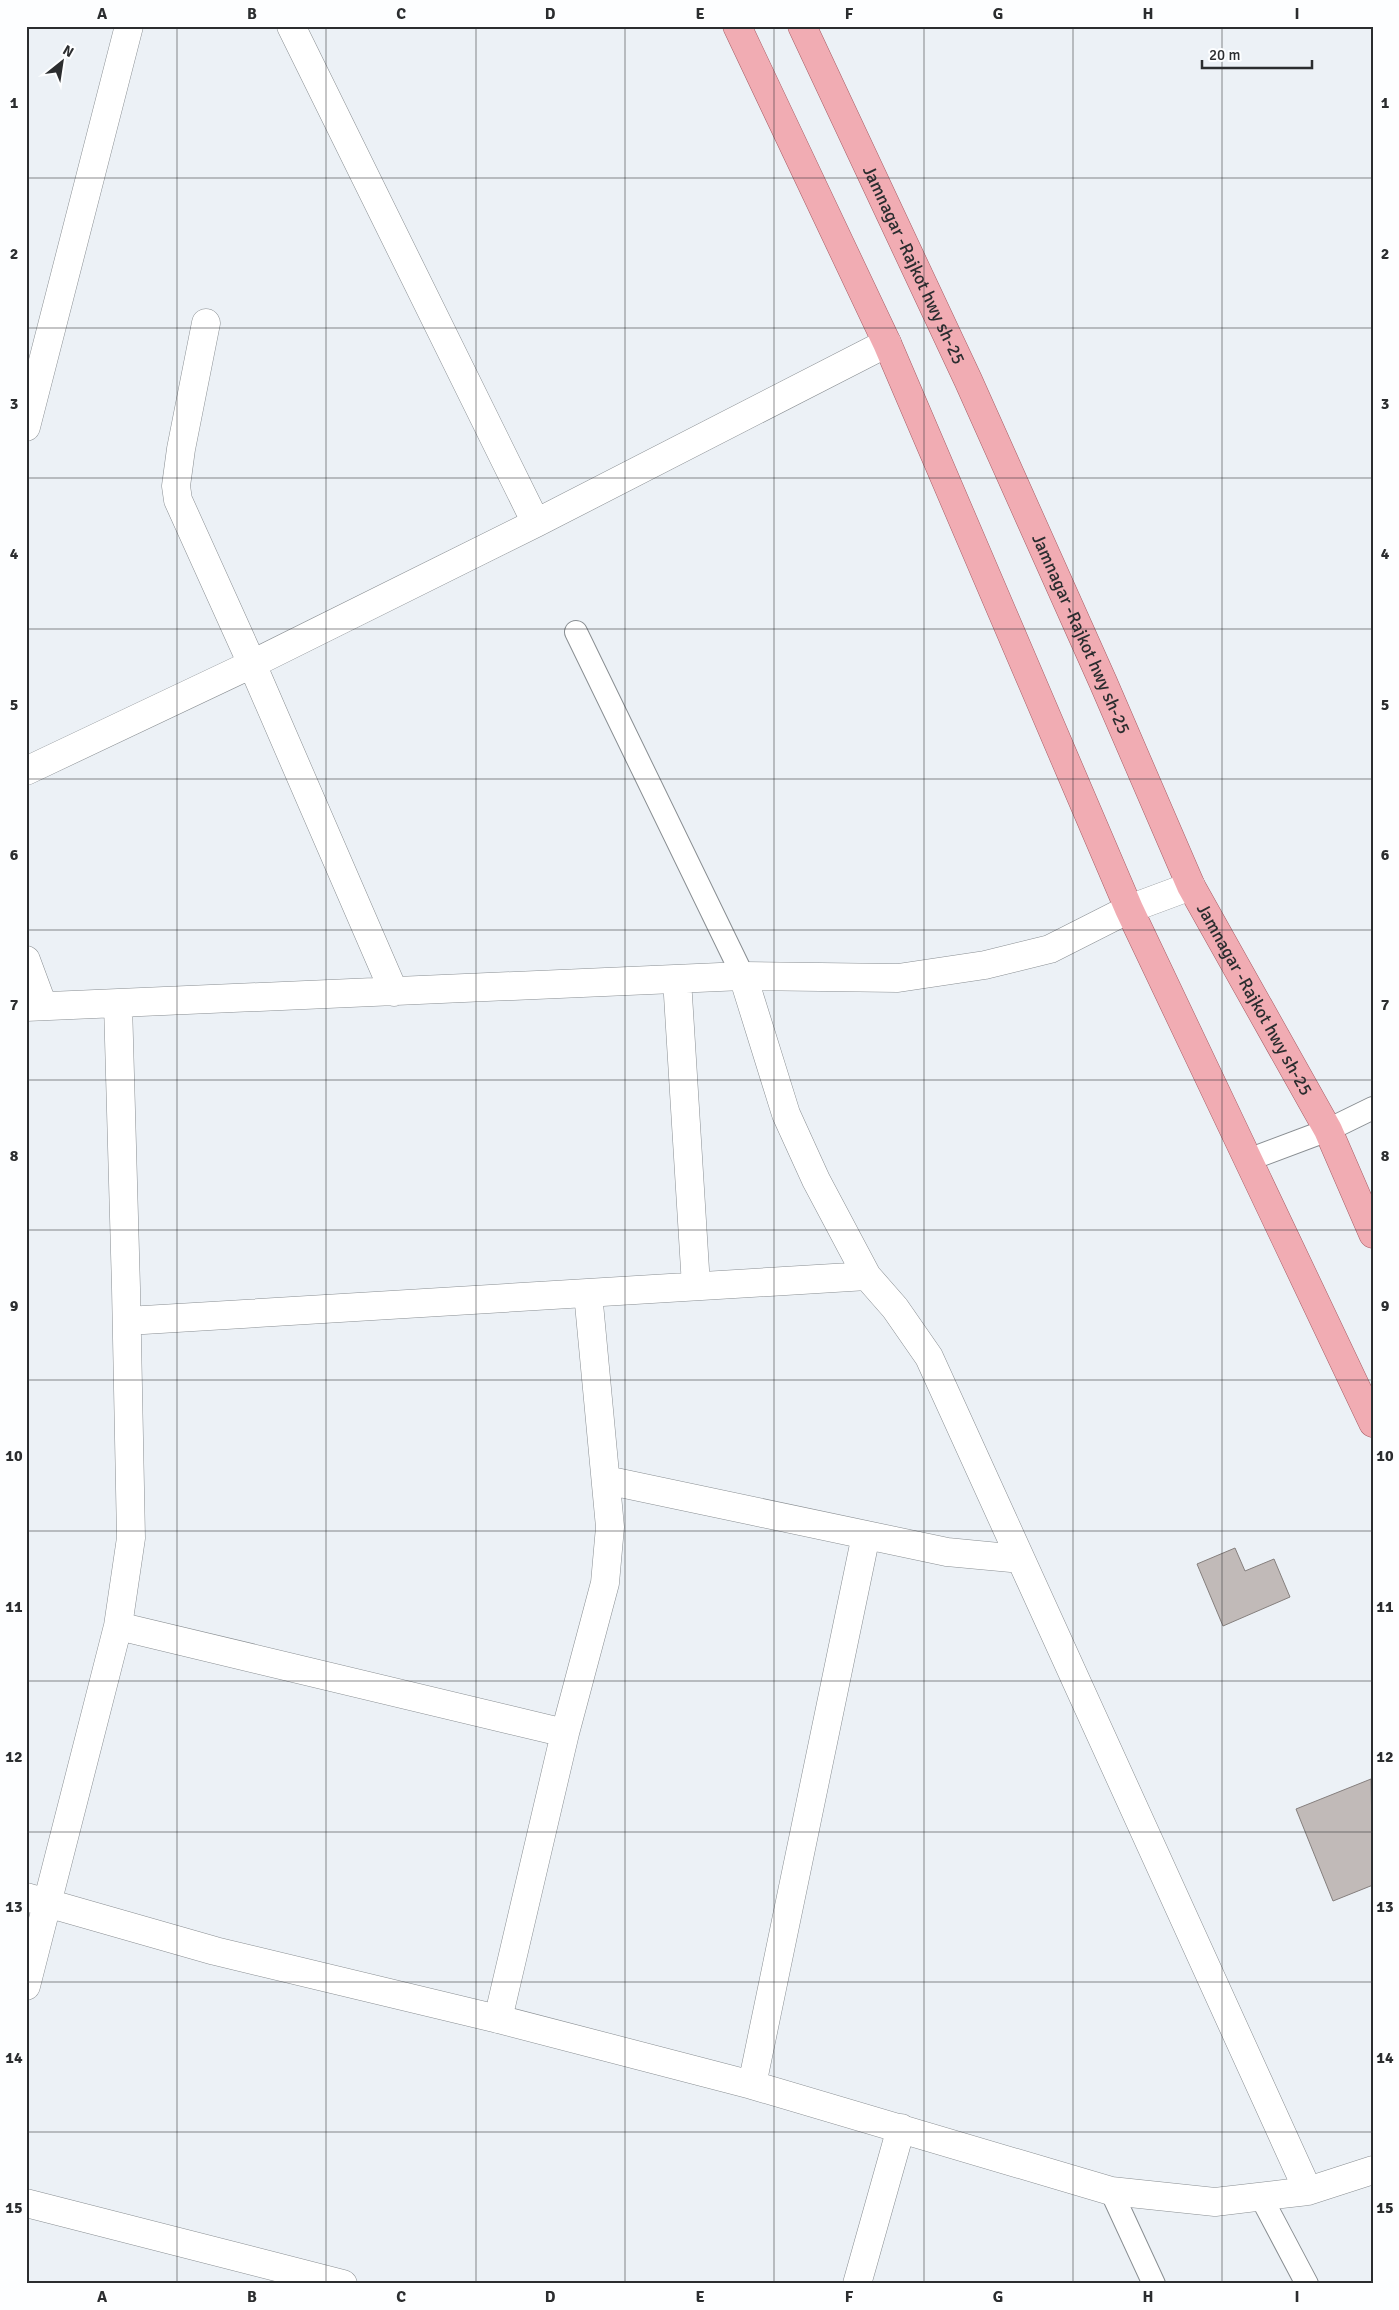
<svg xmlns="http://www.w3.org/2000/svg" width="1399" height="2310" font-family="Signika,sans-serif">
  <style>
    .building { fill: #c1bab8; stroke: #857f7d }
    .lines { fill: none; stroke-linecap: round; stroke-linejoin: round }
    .service-casing { stroke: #898e92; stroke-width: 24 }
    .minor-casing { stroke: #898e92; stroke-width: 29 }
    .primary-casing { stroke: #a65c64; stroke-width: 29 }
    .service { stroke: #fff; stroke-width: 22 }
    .minor { stroke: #fff; stroke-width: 28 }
    .primary { stroke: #f1acb3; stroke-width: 28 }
    .grid { fill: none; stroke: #2b2d2f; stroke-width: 1; stroke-opacity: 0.55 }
    .labels { text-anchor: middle; stroke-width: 5; stroke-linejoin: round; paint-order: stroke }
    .street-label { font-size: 18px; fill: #2b2d2f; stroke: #fdfeff }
    .neatline { fill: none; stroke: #2b2d2f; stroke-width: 2 }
    .grid-label { font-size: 16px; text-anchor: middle; font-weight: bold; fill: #2b2d2f }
  </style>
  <rect width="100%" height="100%" fill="#ecf1f6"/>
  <path class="building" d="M1235,1548L1245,1571L1274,1559L1290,1597L1223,1626L1197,1564Z
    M1371,1779L1373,1885L1333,1901L1296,1809Z"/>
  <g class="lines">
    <defs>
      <path id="service" d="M576,632L743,976
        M1248,1160L1328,1130L1373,1108
        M1111,2191L1154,2284
        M1261,2197L1307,2284"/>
      <path id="minor" d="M291,26L536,523
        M206,323L181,449L176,486L178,500L252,664L394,992
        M26,427L129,26
        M26,771L252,664L536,523L887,343
        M26,960L43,1006
        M743,976L786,1114L816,1180L867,1276L895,1308L929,1357L1308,2191
        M677,979L696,1286
        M26,1007L743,976L898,978L985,965L1050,949L1129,909L1191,886
        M127,1321L867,1276
        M606,1480L947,1552L1020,1559
        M118,1626L565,1733
        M26,1897L215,1951L498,2019L752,2085L1111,2191L1215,2202L1308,2191L1373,2170
        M26,1986L118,1626L131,1538L126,1288L118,1004
        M498,2019L565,1733L605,1583L610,1527L588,1293
        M752,2085L866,1535
        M26,2203L343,2284
        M857,2284L901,2128"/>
      <g id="primary">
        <path d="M737,26L887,343L1129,909L1373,1423"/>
        <path id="s1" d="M802,26L968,380L1103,682L1191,886L1328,1130L1373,1234"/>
      </g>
    </defs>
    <use href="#service" class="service-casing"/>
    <use href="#minor" class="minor-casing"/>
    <use href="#primary" class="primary-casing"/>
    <use href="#service" class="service"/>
    <use href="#minor" class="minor"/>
    <use href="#primary" class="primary"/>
  </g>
  <path class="grid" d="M177,26V2284M326,26V2284M476,26V2284M625,26V2284M774,26V2284M924,26V2284M1073,26V2284M1222,26V2284M26,178H1373M26,328H1373M26,478H1373M26,629H1373M26,779H1373M26,930H1373M26,1080H1373M26,1230H1373M26,1380H1373M26,1531H1373M26,1681H1373M26,1832H1373M26,1982H1373M26,2132H1373"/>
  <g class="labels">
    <g class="street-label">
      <text dy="6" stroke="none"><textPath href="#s1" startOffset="264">Jamnagar -Rajkot hwy sh-25</textPath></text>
      <text dy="6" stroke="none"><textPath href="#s1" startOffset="669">Jamnagar -Rajkot hwy sh-25</textPath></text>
      <text dy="6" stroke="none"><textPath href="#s1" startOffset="1074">Jamnagar -Rajkot hwy sh-25</textPath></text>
    </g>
  </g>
  <rect width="1399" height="2310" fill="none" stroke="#fdfeff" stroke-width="55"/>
  <g transform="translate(62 62) rotate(30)" stroke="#fdfeff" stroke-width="4" paint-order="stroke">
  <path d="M0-4L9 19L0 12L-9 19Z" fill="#2b2d2f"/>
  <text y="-8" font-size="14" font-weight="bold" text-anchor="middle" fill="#2b2d2f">N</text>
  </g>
  <path d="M1202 60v8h110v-8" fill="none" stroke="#2b2d2f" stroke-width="2.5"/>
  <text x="1209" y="60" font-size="15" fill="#2b2d2f" stroke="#fdfeff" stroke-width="4" paint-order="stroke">20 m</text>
  <rect x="28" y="28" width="1344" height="2254" class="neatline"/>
  <g class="grid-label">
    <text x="102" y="19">A</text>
    <text x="252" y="19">B</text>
    <text x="401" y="19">C</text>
    <text x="550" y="19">D</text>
    <text x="700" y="19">E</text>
    <text x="849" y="19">F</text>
    <text x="998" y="19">G</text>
    <text x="1148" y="19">H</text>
    <text x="1297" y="19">I</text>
    <text x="14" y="108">1</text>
    <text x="1385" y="108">1</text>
    <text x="14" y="259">2</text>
    <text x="1385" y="259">2</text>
    <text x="14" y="409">3</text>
    <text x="1385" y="409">3</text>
    <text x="14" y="559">4</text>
    <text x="1385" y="559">4</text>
    <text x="14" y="710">5</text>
    <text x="1385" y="710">5</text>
    <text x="14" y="860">6</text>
    <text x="1385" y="860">6</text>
    <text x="14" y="1010">7</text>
    <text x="1385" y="1010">7</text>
    <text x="14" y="1161">8</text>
    <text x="1385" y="1161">8</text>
    <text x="14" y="1311">9</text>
    <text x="1385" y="1311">9</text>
    <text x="14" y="1461">10</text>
    <text x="1385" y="1461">10</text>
    <text x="14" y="1612">11</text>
    <text x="1385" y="1612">11</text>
    <text x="14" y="1762">12</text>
    <text x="1385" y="1762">12</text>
    <text x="14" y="1912">13</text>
    <text x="1385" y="1912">13</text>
    <text x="14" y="2063">14</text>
    <text x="1385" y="2063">14</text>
    <text x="14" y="2213">15</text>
    <text x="1385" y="2213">15</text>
    <text x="102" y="2302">A</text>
    <text x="252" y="2302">B</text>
    <text x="401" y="2302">C</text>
    <text x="550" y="2302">D</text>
    <text x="700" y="2302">E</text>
    <text x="849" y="2302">F</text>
    <text x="998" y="2302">G</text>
    <text x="1148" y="2302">H</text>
    <text x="1297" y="2302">I</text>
  </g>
</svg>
